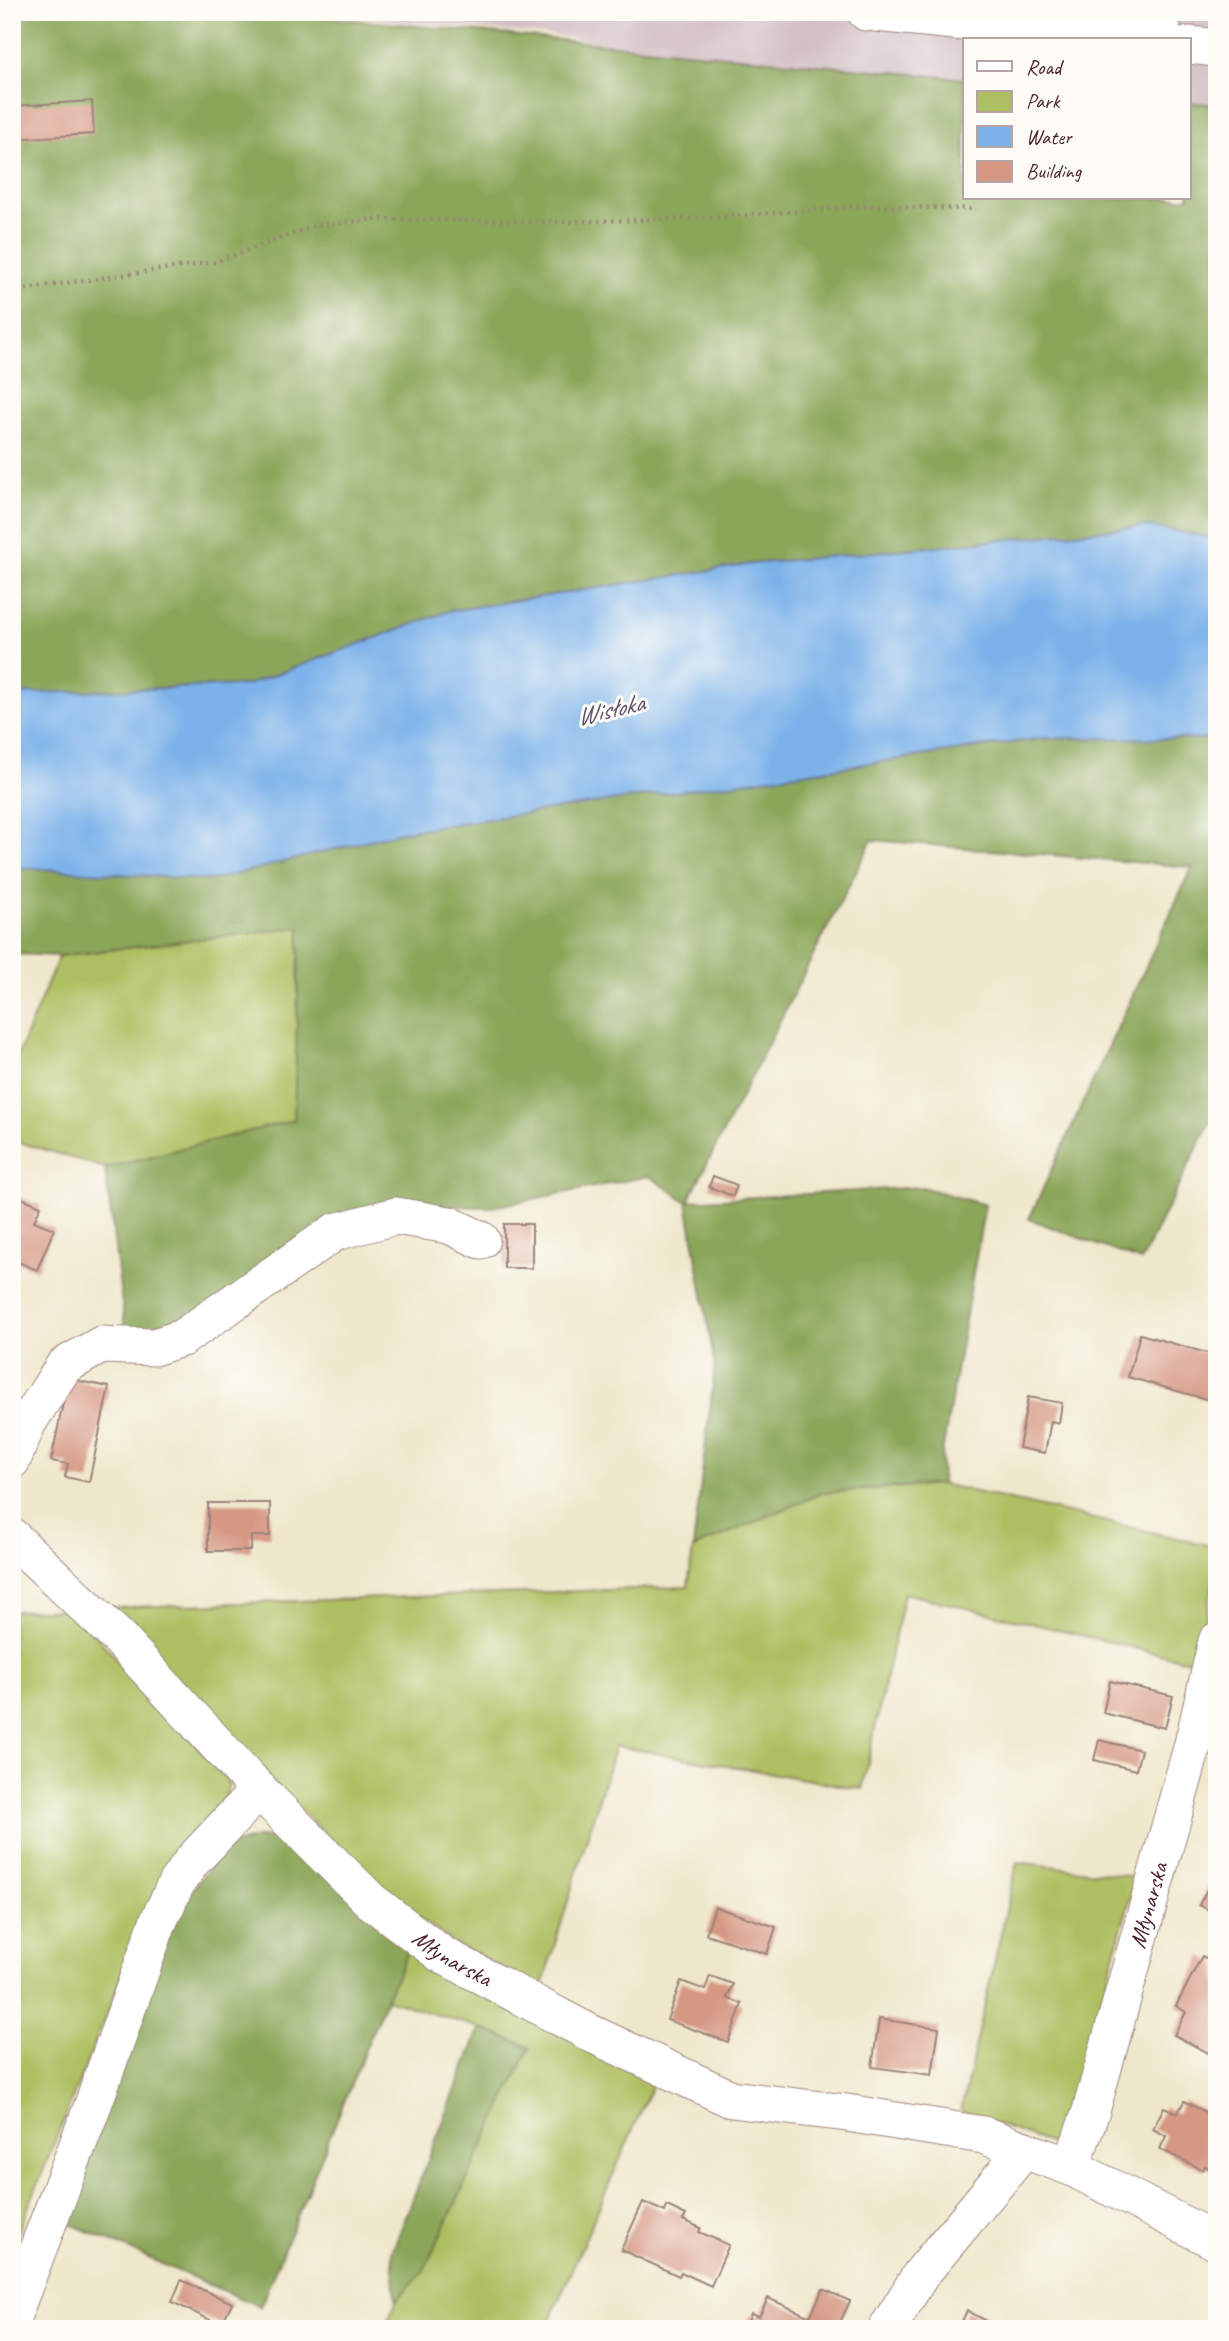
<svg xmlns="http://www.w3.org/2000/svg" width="1229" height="2341" font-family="Caveat,sans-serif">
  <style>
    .industrial { fill: #d2bec4 }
    .green { fill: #aebf62; stroke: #7c6f46; stroke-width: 2 }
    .forest { fill: #8aa658; stroke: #6a6242; stroke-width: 2 }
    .water { fill: #7bb2ea; stroke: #62688a; stroke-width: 2 }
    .building { fill: #d69783 }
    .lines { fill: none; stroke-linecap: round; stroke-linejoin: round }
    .minor-casing { stroke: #9c837b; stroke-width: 39 }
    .path { stroke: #9c837b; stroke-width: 4.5; stroke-dasharray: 2 5; stroke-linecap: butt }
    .minor { stroke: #fff; stroke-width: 37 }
    .labels { text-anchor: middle; stroke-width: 6; stroke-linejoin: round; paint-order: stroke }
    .street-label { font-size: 24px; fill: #4a1f2b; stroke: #fdfcf7 }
    .water-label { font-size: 26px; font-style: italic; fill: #5b526e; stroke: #fdfcf7 }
  </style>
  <rect width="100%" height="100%" fill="#fdfcf7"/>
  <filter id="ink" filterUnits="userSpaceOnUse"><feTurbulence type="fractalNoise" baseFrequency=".0143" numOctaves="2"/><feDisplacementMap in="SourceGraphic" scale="14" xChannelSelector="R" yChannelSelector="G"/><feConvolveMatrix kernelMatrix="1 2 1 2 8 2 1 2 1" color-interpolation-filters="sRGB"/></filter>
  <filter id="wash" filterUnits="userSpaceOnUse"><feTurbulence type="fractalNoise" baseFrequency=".00686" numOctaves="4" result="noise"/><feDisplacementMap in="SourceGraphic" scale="28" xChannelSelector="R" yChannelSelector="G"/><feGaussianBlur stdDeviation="1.57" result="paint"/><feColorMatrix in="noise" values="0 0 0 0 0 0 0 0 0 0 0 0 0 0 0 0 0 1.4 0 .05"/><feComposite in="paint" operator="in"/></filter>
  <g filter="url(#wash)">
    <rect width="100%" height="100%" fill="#efe7cb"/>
    <path class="industrial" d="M297,12H1217V107L1189,104V40H965V81L630,47L559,36Z"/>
    <path class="green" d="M300,926L294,1120L105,1168L12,1140V1069L59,956Z
      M941,1484L1217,1547V1563L1197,1663L904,1593L862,1789L615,1746L541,1990L452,1942L373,1884L102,1608L688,1587L693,1548L822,1493Z
      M71,1609L229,1782L224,1807L156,1891L12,2248V1614L16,1611Z
      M1017,1862L1136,1877L1060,2147L961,2111Z
      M410,1947L654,2081L546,2329H385L396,2301L424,2270L529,2047L480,2028L386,1999Z"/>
    <path class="forest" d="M12,12H273L965,79V198H1189V102L1217,105V539L1146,526L752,564L449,611L247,685L12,694Z
      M1043,738L1217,739V1108L1141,1261L1029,1219L1192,867L872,840L688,1201L922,1187L985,1205L942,1453L941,1484L822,1493L693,1548L715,1367L687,1202L649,1176L493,1207L386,1205L168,1329L125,1328L105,1168L294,1120L300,927L59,956L12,954V867L212,880L405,831Z
      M256,1838H276L297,1849L410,1947L386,1999L260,2307L64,2221L175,1914L217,1857L236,1844Z
      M480,2028L530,2047L424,2270L396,2301L392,2252Z"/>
    <path class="water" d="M1146,526L1217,539V739L1043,738L405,831L212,880L12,867V694L247,685L449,611L752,564Z"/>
    <g id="blocks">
      <path class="building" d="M92,101L94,134L12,139V106Z
        M713,1176L737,1185L733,1196L709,1187Z
        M12,1194L41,1206L34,1221L54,1229L37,1270L13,1260L18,1249L12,1246Z
        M504,1224H532V1268H504Z
        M1140,1334L1217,1356L1216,1402L1128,1377Z
        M68,1379L109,1387L89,1482L65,1477L68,1464L51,1461Z
        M1028,1397L1062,1403L1059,1423L1051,1421L1045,1453L1019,1448Z
        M208,1503H270V1536H251V1551H208Z
        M1110,1681L1173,1696L1165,1728L1103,1713Z
        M1099,1740L1141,1750L1136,1770L1094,1760Z
        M1217,1870V1914L1199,1905Z
        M715,1907L776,1927L767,1954L706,1934Z
        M1202,1956L1217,1964V2050L1214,2056L1174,2035L1186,2012L1176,2006Z
        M710,1976L733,1984L727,1998L742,2004L728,2042L667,2020L681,1981L705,1990Z
        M879,2019L939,2028L932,2075L872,2067Z
        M1184,2101L1217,2118V2172L1205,2166L1203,2170L1160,2149L1166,2136L1153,2129L1164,2107L1178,2113Z
        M643,2202L665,2212L667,2206L686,2215L683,2220L701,2228L699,2232L729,2245L711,2286L681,2272L679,2276L621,2250Z
        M181,2280L232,2303L221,2325L172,2302Z
        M823,2289L850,2301L837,2329H745L751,2314L759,2317L768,2298L810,2317Z
        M967,2311L1003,2329H958Z"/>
    </g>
  </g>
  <g filter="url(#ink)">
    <use href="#blocks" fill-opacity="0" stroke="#9c837b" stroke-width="2"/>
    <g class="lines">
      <defs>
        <g id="minor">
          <path d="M866,12L1139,40"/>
          <path d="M1161,12L1162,40"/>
          <path d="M1189,45L1217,48"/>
          <path d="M12,1460L28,1422L64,1366L101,1345L154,1347L182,1338L335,1232L396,1216L449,1225L481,1240"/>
          <path id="s1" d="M12,1537L119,1638L259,1790L371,1901L441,1954L590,2033L731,2099L847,2113L983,2135L1071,2167L1217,2242"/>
          <path id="s2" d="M1071,2167L1091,2111L1193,1744L1217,1641"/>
          <path d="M12,2317L93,2105L158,1922L177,1882L192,1861L259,1790"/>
          <path d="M887,2329L921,2274L1024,2150"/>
        </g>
      </defs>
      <use href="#minor" class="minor-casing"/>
      <path class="path" d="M12,291L214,262L318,225L381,219L560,222L706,218L867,206L976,209"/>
      <use href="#minor" class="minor"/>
    </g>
  </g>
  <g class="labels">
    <g class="street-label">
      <text dy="8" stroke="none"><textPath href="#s2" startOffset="273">Młynarska</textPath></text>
      <text dy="8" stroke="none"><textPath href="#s1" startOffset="611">Młynarska</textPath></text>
    </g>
    <g class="water-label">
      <text transform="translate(610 709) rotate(-13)" y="9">Wisłoka</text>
    </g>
  </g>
  <rect width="1229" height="2341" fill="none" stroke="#fdfcf7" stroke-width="42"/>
  <rect x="963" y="38" width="228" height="161" fill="#fdfcf7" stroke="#b5a4a5" stroke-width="2"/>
  <rect x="977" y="61" width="35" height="10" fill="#ffffff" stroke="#b5a4a5" stroke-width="2"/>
  <text x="1026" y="74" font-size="21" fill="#4a1f2b">Road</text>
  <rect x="977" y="91" width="35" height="21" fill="#aebf62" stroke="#b5a4a5" stroke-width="2"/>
  <text x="1026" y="108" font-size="21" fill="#4a1f2b">Park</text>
  <rect x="977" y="126" width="35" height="21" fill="#7bb2ea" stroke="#b5a4a5" stroke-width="2"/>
  <text x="1026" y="144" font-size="21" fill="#4a1f2b">Water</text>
  <rect x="977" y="161" width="35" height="21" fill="#d69783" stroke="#b5a4a5" stroke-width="2"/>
  <text x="1026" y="178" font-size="21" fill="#4a1f2b">Building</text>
</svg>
